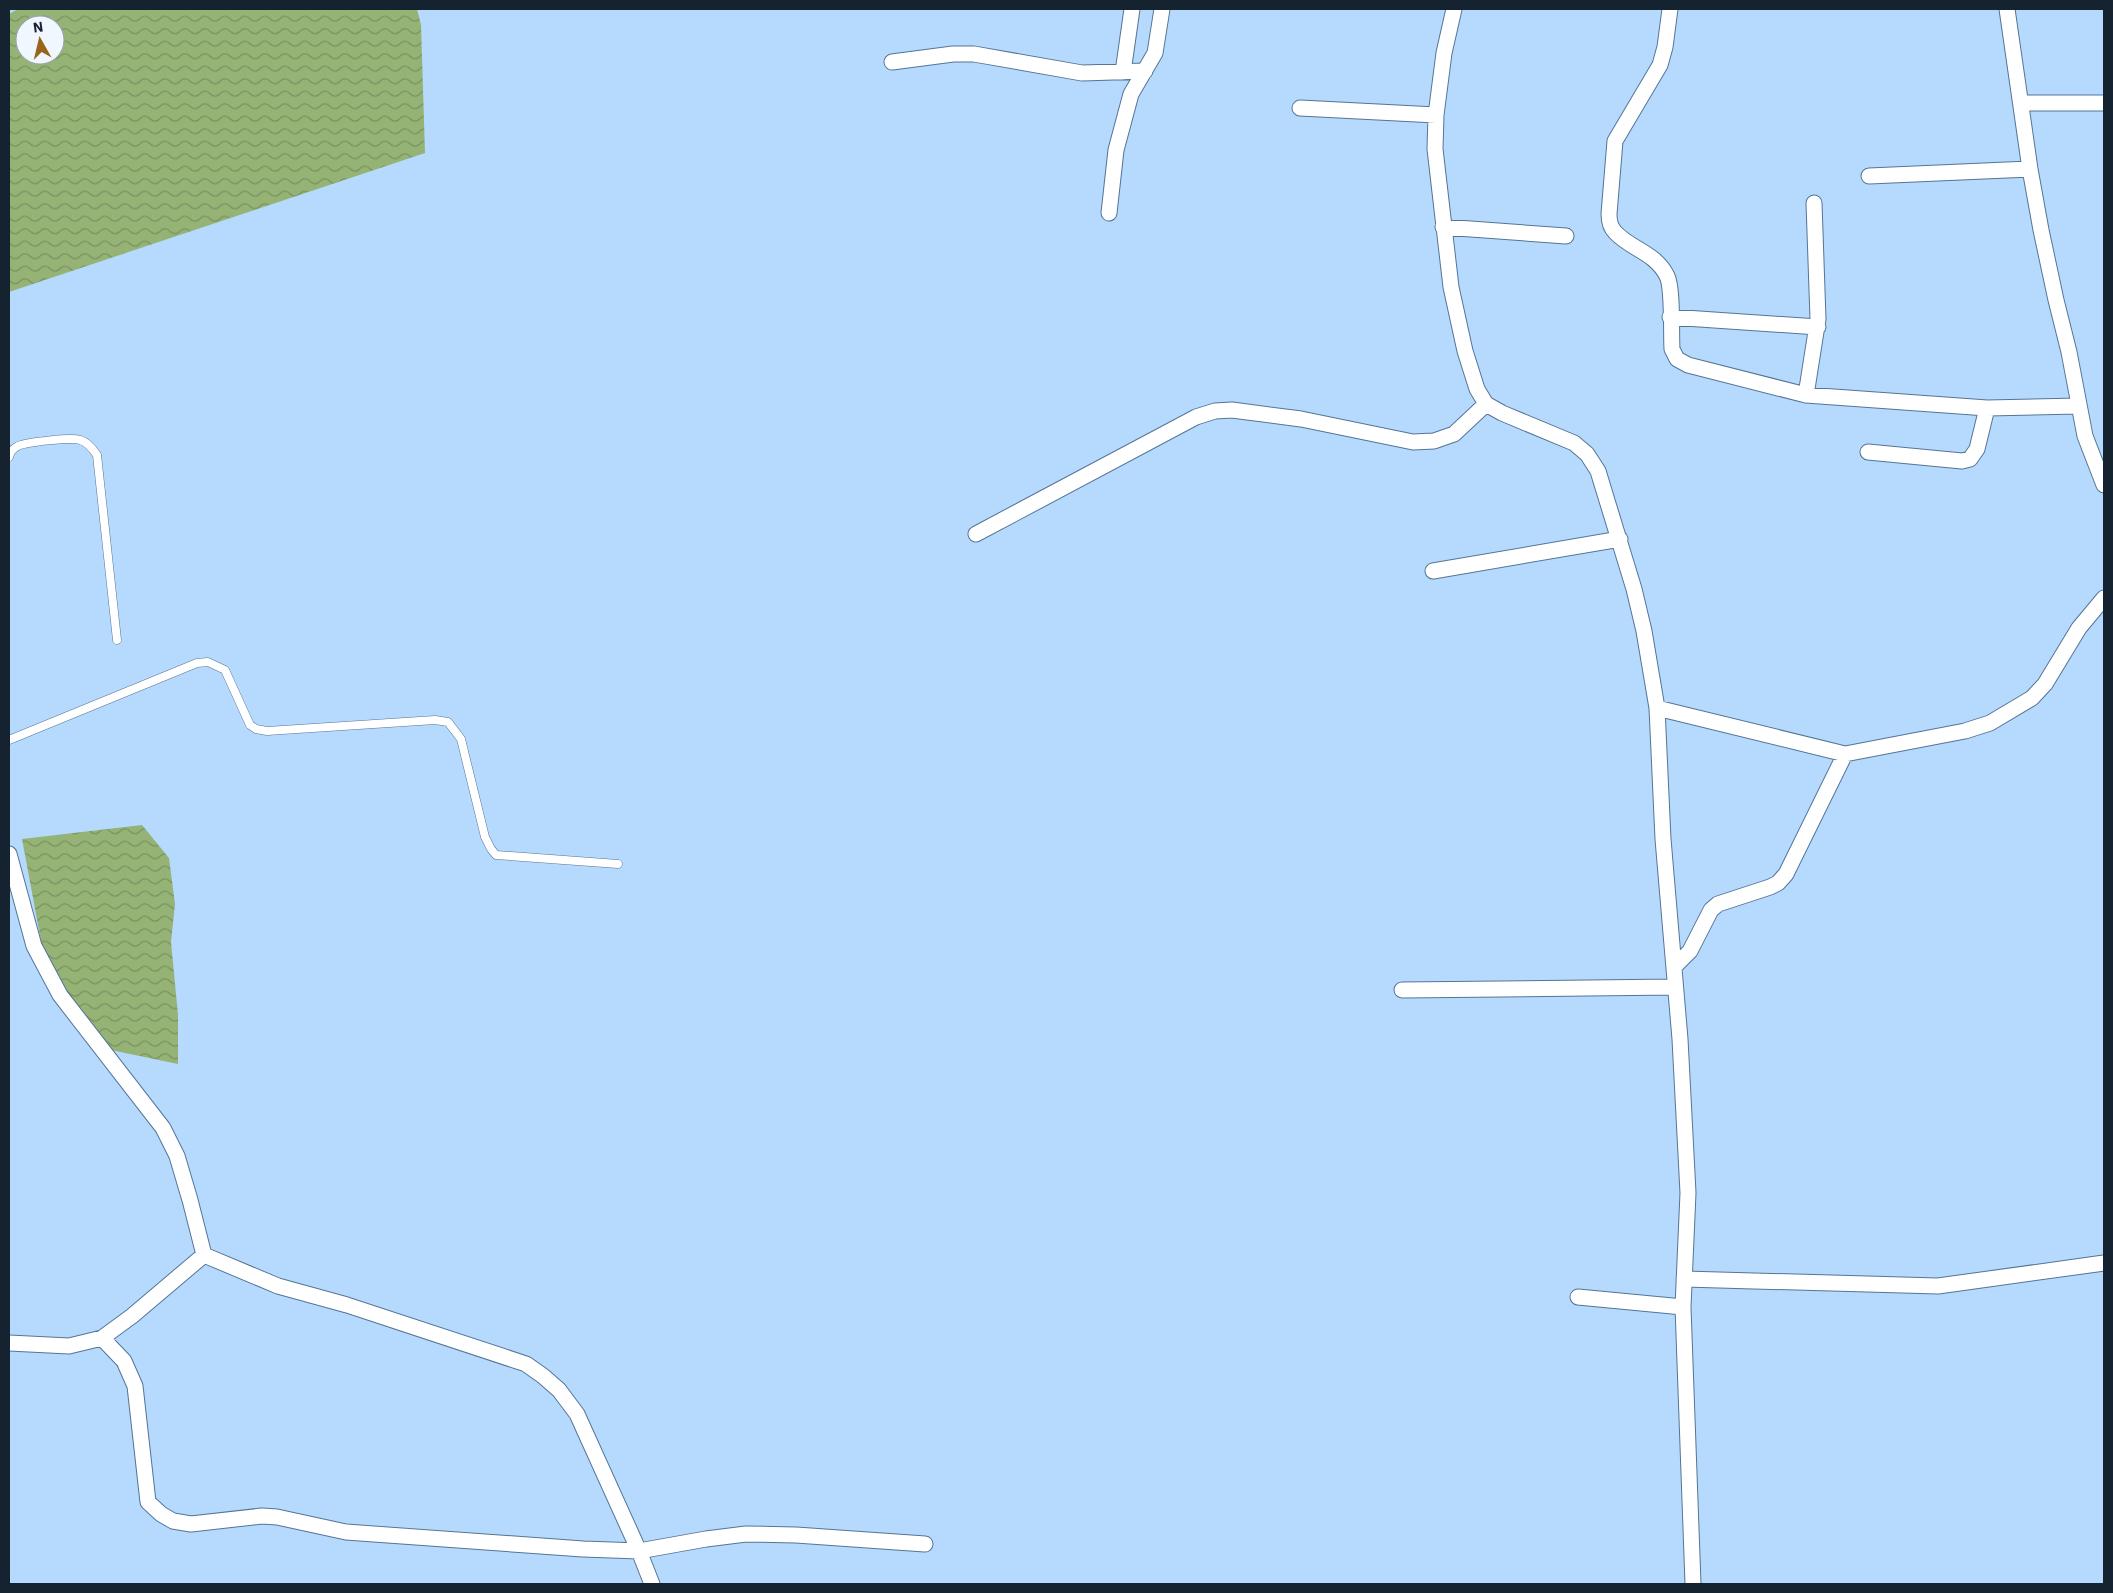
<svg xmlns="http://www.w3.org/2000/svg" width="2113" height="1593" font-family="'IBM Plex Sans',sans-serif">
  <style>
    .water { fill: url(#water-waves); fill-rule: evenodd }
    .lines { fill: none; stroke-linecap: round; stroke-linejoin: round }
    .lane-casing { stroke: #547595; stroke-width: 9 }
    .street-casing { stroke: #547595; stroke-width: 17 }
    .lane { stroke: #fff; stroke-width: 8 }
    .street { stroke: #fff; stroke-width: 15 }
  </style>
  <defs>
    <pattern id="water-waves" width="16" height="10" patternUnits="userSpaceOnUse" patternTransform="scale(1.25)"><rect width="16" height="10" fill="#96b376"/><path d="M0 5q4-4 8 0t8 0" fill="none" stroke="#799161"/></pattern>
  </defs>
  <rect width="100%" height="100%" fill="#b6d9fe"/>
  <path class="water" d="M18,9H417L421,25L425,153L9,292V14ZM25,25H55V55H25Z
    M142,825L169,858L175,904L171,942L178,1015V1064L106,1049L44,957L22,839Z"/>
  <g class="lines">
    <defs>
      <path id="lane" d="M9,457C10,452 14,448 18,446C27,442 72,437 80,440C88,442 93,449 97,455L117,640
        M9,740L197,663L208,662L225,670L250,725L256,729L267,731L435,720L448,722L461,739L485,837L491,849L496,855L618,864"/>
      <path id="street" d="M1454,9L1444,53L1436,115L1435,149L1451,287L1465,351L1477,389L1486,404L1502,413L1574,443L1587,454L1598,471L1634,589L1644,631L1657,708L1663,839L1680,1039L1688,1193L1683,1307L1693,1584
        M1670,9L1665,47L1660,65L1615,141L1609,214C1609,220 1610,227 1615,232C1630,249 1655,252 1667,276C1673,288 1671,334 1672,349L1677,359L1688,365L1806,395L1987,408L2079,406
        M2007,9L2030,169L2041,230L2056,300L2069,352L2085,436L2104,485
        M892,62L953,54H974L1082,73L1145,71
        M1123,72L1132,9
        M2022,103H2104
        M1300,108L1436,115
        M1869,176L2030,169
        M1109,213L1116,150L1131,94L1155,53L1162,9
        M1443,227L1566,236
        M1670,317L1818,327
        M1806,395L1818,319L1814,203
        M1868,452L1962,461L1970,459L1977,449L1987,408
        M976,534L1196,417L1215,411L1232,410L1301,419L1413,442L1434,441L1454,434L1486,404
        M1433,571L1620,539
        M1657,708L1845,754L1965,731L1990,723L2032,698L2045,684L2079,628L2104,598
        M9,854L34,946L60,995L163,1128L177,1156L190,1200L204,1255
        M1674,967L1690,951L1711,910L1718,904L1770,887L1778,883L1786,874L1845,754
        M1402,990L1675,987
        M204,1255L278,1286L347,1305L526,1364L543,1376L559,1390L577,1414L639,1551L652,1584
        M1684,1279L1938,1286L2104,1263
        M1578,1297L1683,1307
        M102,1338L124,1361L135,1386L148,1502L161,1514L173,1521L191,1524L262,1516L277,1517L346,1532L583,1549L639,1551L706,1539L746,1534L796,1535L925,1544
        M9,1343L69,1346L102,1338L132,1316L204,1255"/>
    </defs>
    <use href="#lane" class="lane-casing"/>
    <use href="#street" class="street-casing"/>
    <use href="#lane" class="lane"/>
    <use href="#street" class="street"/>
  </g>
  <rect width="2113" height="1593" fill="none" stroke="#152230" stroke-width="20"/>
  <g transform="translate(40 40) rotate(352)"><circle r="24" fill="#f0f7ff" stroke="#98a2ac"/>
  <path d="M0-4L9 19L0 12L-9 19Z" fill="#99641b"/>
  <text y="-8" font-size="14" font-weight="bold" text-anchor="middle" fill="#152230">N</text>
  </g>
</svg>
